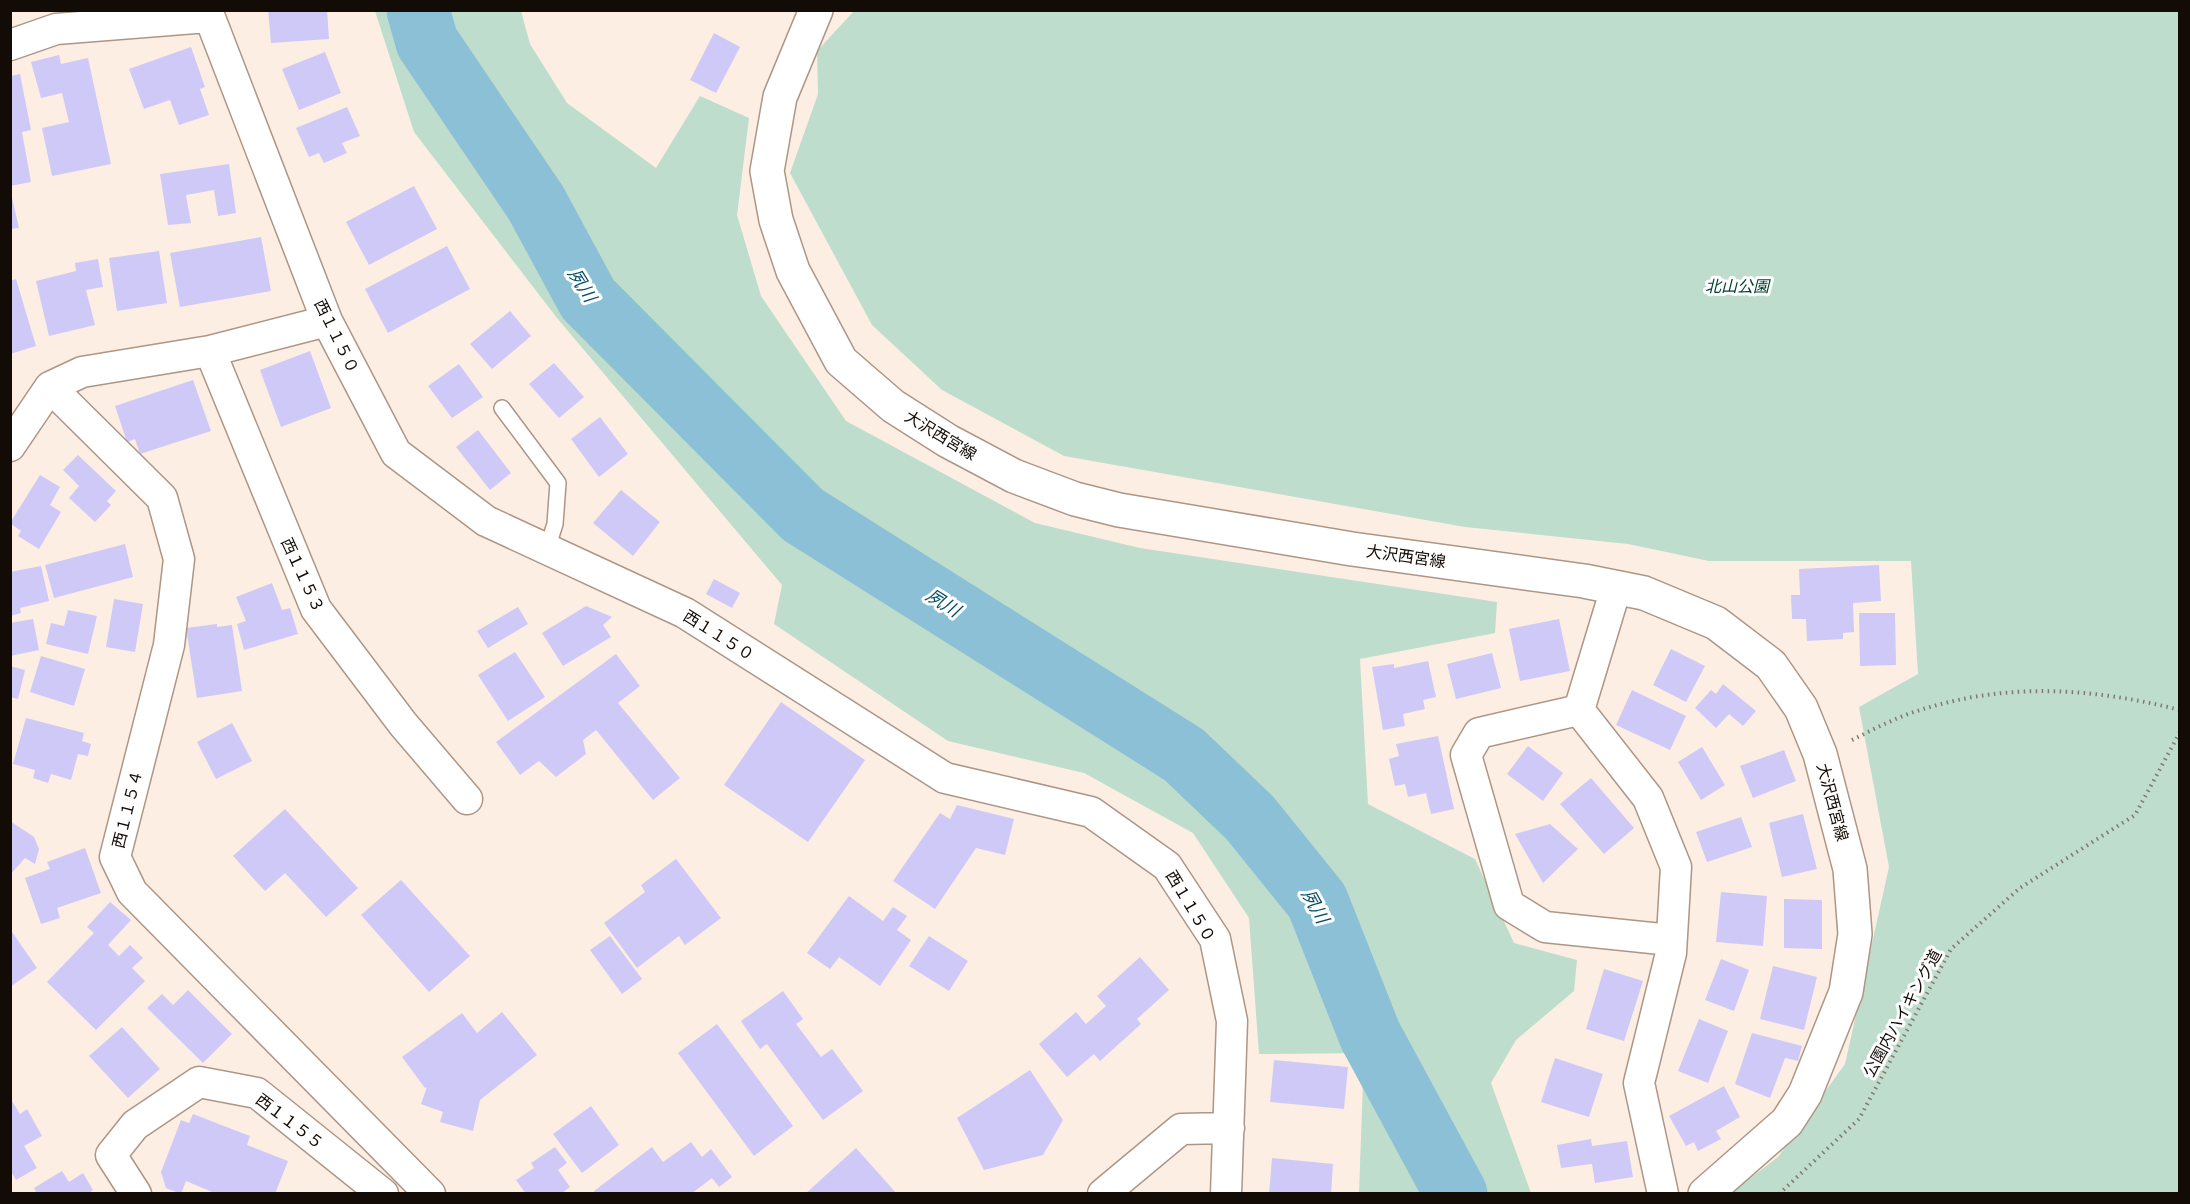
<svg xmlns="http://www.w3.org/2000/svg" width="2190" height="1204" font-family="'Noto Serif','Noto Sans JP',serif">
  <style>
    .green { fill: #beddcc }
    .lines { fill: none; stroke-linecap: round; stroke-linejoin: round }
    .river { stroke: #8cc0d7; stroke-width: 63 }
    .building { fill: #cfc9f7 }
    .lane-casing { stroke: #ad9685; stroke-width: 18 }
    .street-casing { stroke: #ad9685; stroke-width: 33 }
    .primary-casing { stroke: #ad9685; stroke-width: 36 }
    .path { stroke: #83786f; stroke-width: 4; stroke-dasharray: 1.5 4.5; stroke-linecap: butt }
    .lane { stroke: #fff; stroke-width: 15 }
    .street { stroke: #fff; stroke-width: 30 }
    .primary { stroke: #fff; stroke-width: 33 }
    .labels { text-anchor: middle; stroke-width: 6; stroke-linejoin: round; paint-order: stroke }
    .park-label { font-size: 16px; font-style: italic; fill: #004129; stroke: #fefefe }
    .street-label { font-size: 16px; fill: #130c06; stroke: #fefefe }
    .water-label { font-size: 18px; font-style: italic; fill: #054f66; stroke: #fefefe }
  </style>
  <rect width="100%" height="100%" fill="#fdeee3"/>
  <path class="green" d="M375,11H521L530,44L567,103L656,168L700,96L749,118L737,215L761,296L846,421L1035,523L1140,548L1497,602L1495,633L1360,659L1368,804L1475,859L1514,943L1577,960L1574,991L1516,1040L1491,1083L1531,1193H1359L1364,1053L1259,1054L1249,918L1193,833L1084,773L948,741L774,624L782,585L557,318L414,132Z
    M854,11H2179V1193H1731L1778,1157L1845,1064L1889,867L1859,707L1918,674L1911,561H1709L1628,544L1465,527L1064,456L942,390L872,325L790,173L818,94L817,51Z"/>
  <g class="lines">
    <path class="river" d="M418,10L427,42L536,203L588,299L803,515L1184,755L1250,818L1317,901L1370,1035L1456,1194"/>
  </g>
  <path class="building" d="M268,10H327L329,39L271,43Z
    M714,33L740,47L716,93L690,80Z
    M191,47L205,87L200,89L209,115L179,125L170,100L144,109L129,69Z
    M325,52L341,93L299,110L282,69Z
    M59,55L61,64L88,58L111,164L52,176L42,128L69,122L62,93L41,98L31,62Z
    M20,74L31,130L22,132L31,182L10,186V76Z
    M347,107L360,136L342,143L347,153L324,163L319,153L309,157L296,128Z
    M229,164L236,213L218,216L214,190L186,195L191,223L168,225L160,174Z
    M414,186L437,229L369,265L346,222Z
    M10,189L19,228L10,229Z
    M261,237L271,291L180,307L170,253Z
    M447,246L470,289L388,333L365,289Z
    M159,251L167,303L117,311L109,258Z
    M98,259L103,287L86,290L95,325L49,336L36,281L76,271L75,263Z
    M16,279L36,346L10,354V281Z
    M510,311L531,336L492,369L470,344Z
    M310,351L331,408L281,427L260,370Z
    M554,363L584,397L559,418L529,384Z
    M459,364L483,397L452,418L428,386Z
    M193,380L211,431L140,454L135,439L127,442L115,406Z
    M600,417L628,454L599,477L571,439Z
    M478,430L511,473L490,490L456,447Z
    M78,455L116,491L107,501L111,505L95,522L69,498L79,486L63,470Z
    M40,475L60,487L50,505L61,512L39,549L18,536L21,531L10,523Z
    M621,490L660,522L633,556L593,523Z
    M125,544L133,577L54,598L45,565Z
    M1879,565L1881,601L1853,603L1854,632L1843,633V639L1807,641L1806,619H1792L1791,595H1800L1799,569Z
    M41,566L49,601L20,608L21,613L10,616V572Z
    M714,579L740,593L732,608L706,594Z
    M272,583L282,610L290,608L298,634L244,650L237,624L246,621L236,597Z
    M114,599L143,604L135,652L106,647Z
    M586,606L612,617L603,625L611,637L563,666L542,633Z
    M518,607L528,624L488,648L477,631Z
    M68,610L97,616L88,654L46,644L51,623L64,626Z
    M1859,613H1895L1896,665L1860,666Z
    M33,619L39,650L10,656V623Z
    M1559,619L1570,671L1520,681L1509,629Z
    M217,624V627L232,625L242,691L197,698L186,628Z
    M1671,649L1705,666L1686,702L1653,685Z
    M515,652L545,697L508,721L478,675Z
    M1492,653L1501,688L1456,699L1447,664Z
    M616,654L640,686L618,703L680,778L653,800L596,730L583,740L586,754L556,777L539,761L520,775L496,742Z
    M41,656L85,669L74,706L30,692Z
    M1428,661L1436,697L1423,700L1425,709L1403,714L1405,726L1383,730L1372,667L1394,664V668Z
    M10,666L25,670L18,699L10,697Z
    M1723,684L1756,711L1743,726L1729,714L1716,728L1695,708L1711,690L1716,694Z
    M1632,690L1686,716L1670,750L1616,725Z
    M781,702L865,760L808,842L724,785Z
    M26,718L84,733L82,741L91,744L88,756L78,754L71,780L51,774L48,783L33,778L35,770L13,764Z
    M232,723L252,761L216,779L197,742Z
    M1438,736L1454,809L1431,814L1426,793L1408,797L1405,784L1395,786L1389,759L1399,756L1396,744Z
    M1528,746L1563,773L1543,801L1507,774Z
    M1702,747L1725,785L1701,800L1678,762Z
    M1784,750L1796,781L1753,798L1740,766Z
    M1591,778L1634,828L1604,854L1560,804Z
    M957,805L1014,819L1005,855L976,848L935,909L893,881L940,813L950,819Z
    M285,809L358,888L326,917L285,873L265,891L233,856Z
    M1803,814L1817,869L1782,877L1769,823Z
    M1741,817L1752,847L1707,862L1696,832Z
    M10,821L34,837L39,849L35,864L25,858L10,875Z
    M1550,824L1578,849L1543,883L1515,834Z
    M85,848L101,893L57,908L60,918L41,924L25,878L50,869L47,862Z
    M676,859L721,918L685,945L679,936L637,968L604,923L645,892L641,885Z
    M401,880L470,956L429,992L361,915Z
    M1721,892L1767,896L1763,946L1716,942Z
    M849,896L883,921L893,907L907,916L897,930L911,940L880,986L839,957L830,969L807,953Z
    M1784,899L1822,900V949L1784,948Z
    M110,902L131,920L108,945L119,956L130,945L143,958L132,968L145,981L96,1030L47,982L94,933L87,927Z
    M10,929L37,968L10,987Z
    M610,936L642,979L622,994L590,950Z
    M929,936L968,961L949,991L909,966Z
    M1140,957L1169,990L1137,1019L1141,1024L1100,1061L1094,1054L1067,1077L1039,1044L1076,1012L1086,1024L1106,1006L1097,996Z
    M1721,959L1749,970L1734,1011L1705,1000Z
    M1773,966L1817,977L1804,1030L1760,1019Z
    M1604,969L1643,981L1624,1041L1586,1029Z
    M188,990L232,1034L203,1063L147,1008L162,994L173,1005Z
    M783,991L803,1019L796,1024L821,1057L832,1049L863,1091L823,1120L767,1044L760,1049L741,1021Z
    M502,1012L537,1055L480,1100L473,1131L440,1122L443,1112L421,1104L427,1087L425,1088L402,1057L462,1013L477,1033Z
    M1699,1019L1728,1031L1708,1083L1678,1071Z
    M717,1024L793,1126L754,1156L678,1053Z
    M122,1027L160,1069L128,1098L89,1056Z
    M1752,1033L1802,1046L1798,1061L1785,1058L1770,1098L1735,1084Z
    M1555,1058L1603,1074L1589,1117L1541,1102Z
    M1274,1060L1348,1067L1344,1109L1270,1102Z
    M1030,1070L1063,1120L1043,1155L984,1170L957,1118Z
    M1724,1086L1740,1117L1716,1131L1721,1139L1698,1151L1694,1142L1686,1146L1669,1116Z
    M10,1098L20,1114L27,1109L42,1136L24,1146L37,1168L16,1180L10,1170Z
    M591,1106L619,1145L582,1173L553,1134Z
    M193,1114L250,1136L247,1145L288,1161L275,1194H217L186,1181L181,1194L166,1188L161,1172L181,1120L189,1123Z
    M1591,1139L1592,1146L1627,1141L1633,1177L1595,1183L1592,1164L1561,1168L1557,1145Z
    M691,1142L702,1157L711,1149L732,1177L719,1187L712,1178L691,1194H596L594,1191L652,1147L663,1162Z
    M555,1147L567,1163L558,1170L570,1187L561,1194H526L516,1180L534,1168L531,1163Z
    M856,1148L897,1194H805Z
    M1272,1158L1333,1164L1331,1194H1269Z
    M62,1171L69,1182L83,1173L93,1190L88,1194H37L34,1188Z"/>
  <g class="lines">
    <defs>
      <path id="lane" d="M502,408L558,483L555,524L547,549"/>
      <path id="street" d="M207,10L327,321L396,453L486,521L685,613L945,778L1091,812L1167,866L1215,939L1232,1021L1226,1194
        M10,45L56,29L208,17
        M210,351L316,609L403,724L467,799
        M50,387L162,498L179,559L169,645L115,857L132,892L430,1194
        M10,446L50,387L82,372L210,351L327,321
        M1616,588L1579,710L1648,798L1676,867L1671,953L1639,1083L1663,1194
        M1579,710L1479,733L1466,755L1509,905L1545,927L1671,940
        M136,1194L111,1155L135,1125L199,1082L257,1093L383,1194
        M1103,1194L1181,1129L1229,1128"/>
      <path id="primary" d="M816,10L780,97L767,171L776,220L793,271L841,361L893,406L948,441L1014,476L1075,499L1119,510L1352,549L1584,581L1644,593L1716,623L1771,665L1801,708L1820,754L1850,869L1855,934L1846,992L1805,1094L1787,1122L1705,1194"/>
    </defs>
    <use href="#lane" class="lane-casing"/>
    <use href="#street" class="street-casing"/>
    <use href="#primary" class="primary-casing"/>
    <path class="path" d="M1852,740C1872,730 1893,719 1914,712C2004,682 2089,687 2180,710
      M1779,1194L1859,1119L1951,949L2020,888L2135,815L2180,732"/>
    <use href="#lane" class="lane"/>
    <use href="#street" class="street"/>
    <use href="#primary" class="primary"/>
  </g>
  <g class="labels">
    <g class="park-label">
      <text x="1737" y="292">北山公園</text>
    </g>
    <g class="street-label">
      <text transform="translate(337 336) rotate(64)" y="6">西１１５０</text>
      <text transform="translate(941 435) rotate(31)" y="6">大沢西宮線</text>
      <text transform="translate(1406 556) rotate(8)" y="6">大沢西宮線</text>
      <text transform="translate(303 575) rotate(65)" y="6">西１１５３</text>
      <text transform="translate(719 635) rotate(32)" y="6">西１１５０</text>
      <text transform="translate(1833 802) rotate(75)" y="6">大沢西宮線</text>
      <text transform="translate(127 809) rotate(-76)" y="6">西１１５４</text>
      <text transform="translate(1191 906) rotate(59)" y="6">西１１５０</text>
      <text transform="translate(1902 1013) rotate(-61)" y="6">公園内ハイキング道</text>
      <text transform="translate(290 1121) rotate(37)" y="6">西１１５５</text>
    </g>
    <g class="water-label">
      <text transform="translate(582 285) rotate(58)" y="6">夙川</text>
      <text transform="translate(943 603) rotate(32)" y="6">夙川</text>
      <text transform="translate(1315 906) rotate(61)" y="6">夙川</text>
    </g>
  </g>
  <rect width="2190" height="1204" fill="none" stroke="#130c06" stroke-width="24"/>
</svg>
